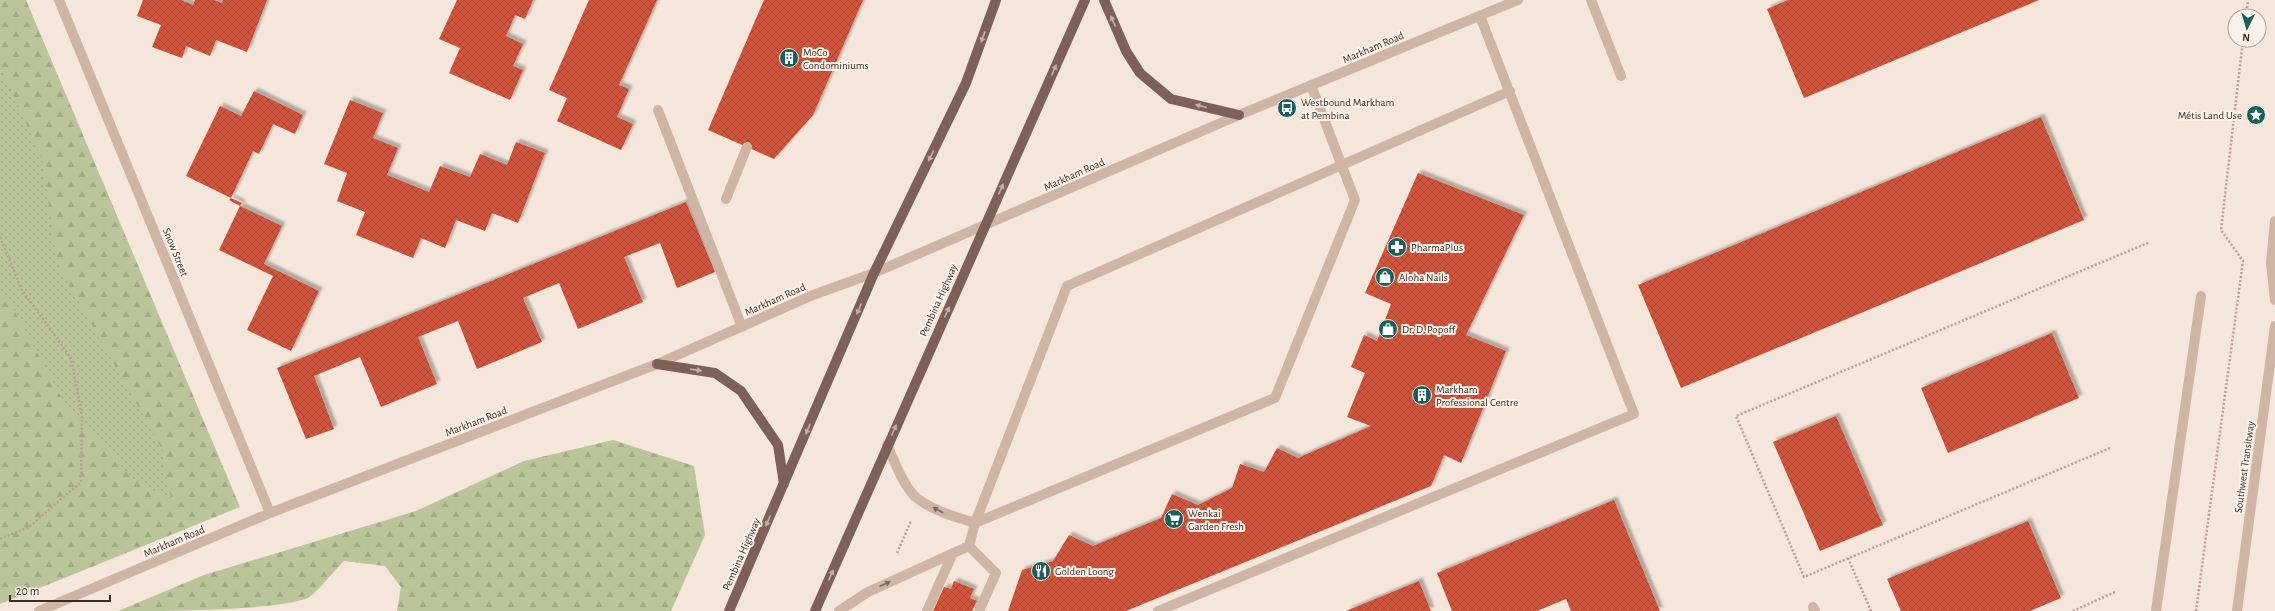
<svg xmlns="http://www.w3.org/2000/svg" width="2275" height="611" font-family="'Alegreya Sans',sans-serif">
  <style>
    .grass { fill: url(#grass-dots) }
    .forest { fill: url(#forest-firs) }
    .building { fill: url(#building-cross-hatch); filter: url(#shadow) }
    .lines { fill: none; stroke-linecap: round; stroke-linejoin: round }
    .path { stroke: #ba9e90; stroke-width: 2.5; stroke-dasharray: 2 2; stroke-linecap: butt }
    .minor { stroke: #ceb5a6; stroke-width: 10 }
    .major { stroke: #7d6057; stroke-width: 10 }
    .oneway { fill: #c2b0a7 }
    .oneway2 { fill: #7c6a60 }
    .labels { text-anchor: middle; stroke-width: 4; stroke-linejoin: round; paint-order: stroke }
    .street-label { font-size: 11px; fill: #392c27; stroke: #fbf1e8 }
    .poi-label { font-size: 11px; fill: #392c27; stroke: #fbf1e8; text-anchor: start }
  </style>
  <defs>
    <pattern id="grass-dots" width="8" height="8" patternUnits="userSpaceOnUse"><rect width="8" height="8" fill="#bac59a"/><path d="M2 2h.1M6 6h.1" fill="none" stroke="#a1a985" stroke-width="1.8" stroke-linecap="round"/></pattern>
    <pattern id="forest-firs" width="22" height="20" patternUnits="userSpaceOnUse"><rect width="22" height="20" fill="#bac59a"/><path d="M5 1l3.5 6h-7zM16 11l3.5 6h-7z" fill="#a1a985"/></pattern>
    <pattern id="building-cross-hatch" width="8" height="8" patternUnits="userSpaceOnUse"><rect width="8" height="8" fill="#d1543c"/><path d="M0 0l8 8M0 8l8-8" fill="none" stroke="#ab4632"/></pattern>
    <filter id="shadow"><feDropShadow dx="3.5" dy="-3.5" stdDeviation="1" flood-color="#0004"/></filter>
  </defs>
  <rect width="100%" height="100%" fill="#f4e6db"/>
  <path class="grass" d="M0,1L202,488L0,572Z"/>
  <path class="forest" d="M0,0H26L240,507L0,604V292L8,299L69,411L95,433L132,479L171,499L161,447L57,263L42,159L0,65Z
    M613,440L694,466L705,535L671,611H397L401,587L385,566L344,561C332,572 321,589 308,598C274,611 161,611 118,611L204,575L416,511L524,461Z"/>
  <path class="building" d="M143,0H181L193,5L195,0H214L222,3L223,0H267L247,52L216,40L210,56L186,46L182,58L152,47L161,25L137,16Z
    M457,0H533L525,19L515,15L506,36L523,44L513,66L523,70L510,100L449,73L460,48L439,39Z
    M589,0H657L619,85L629,89L617,117L633,124L621,150L557,121L567,98L549,90Z
    M764,0H863L813,115L774,159L708,130Z
    M1788,0H2039L1804,98L1767,9Z
    M254,91L303,115L295,134L273,124L259,154L253,151L231,198L186,176L220,106L241,116Z
    M350,100L383,113L373,138L398,148L387,175L429,192L440,166L470,177L480,154L507,165L516,142L545,153L518,223L492,213L485,231L456,220L445,248L421,238L413,258L356,235L365,212L337,201L347,173L324,164Z
    M2041,117L2084,220L1681,388L1638,285Z
    M1418,173L1524,215L1466,335L1506,351L1461,463L1444,455L1431,486L1126,611H1008L1022,570L1053,561L1069,535L1093,546L1161,518L1172,494L1198,505L1232,488L1240,464L1264,472L1277,448L1298,458L1371,426L1347,417L1365,373L1351,367L1364,335L1377,341L1391,304L1365,293Z
    M231,198L242,203L240,206L229,200Z
    M686,202L715,272L677,288L660,243L624,257L643,302L578,329L559,283L523,298L542,342L477,369L458,321L418,337L437,384L381,407L360,357L314,376L334,429L306,439L277,368Z
    M240,206L282,226L264,264L319,291L291,351L247,330L273,276L219,250Z
    M2052,333L2079,398L1948,453L1921,388Z
    M1836,416L1883,525L1820,551L1773,442Z
    M1614,500L1660,611H1571L1566,599L1537,611H1452L1437,573Z
    M2028,521L2061,598L2030,611H1901L1887,579Z
    M954,581L974,589L970,598L977,601L972,611H933L944,587L951,589Z
    M1419,581L1431,611H1346Z"/>
  <g class="lines">
    <path class="path" d="M2246,16L2248,0
      M0,237L22,290L71,358L82,416L81,482L29,527L0,539
      M2110,448L1804,577L1736,416L2150,242
      M897,553L911,521
      M1848,558L1871,611
      M2073,611L2115,592
      M2196,611L2243,261L2221,230L2243,40"/>
    <path class="minor" d="M59,0L270,513
      M1591,0L1621,76
      M658,110L742,327
      M726,199L747,147
      M2275,221L2271,263L2275,300
      M887,445C894,460 905,490 918,499C934,511 956,517 975,523L1275,398L1355,200L1311,85
      M969,546L975,523L1067,286L1510,91
      M969,546L996,573L979,611
      M1813,607L1815,611
      M39,611L270,513L657,364L813,295L874,273L1239,115L1518,0
      M839,611L868,592L969,546
      M927,611L953,553
      M1158,611L1634,414L1480,16
      M2156,611L2201,296
      M2237,611L2275,326"/>
    <path class="major" d="M1104,0L1126,51L1140,73L1171,99L1239,115
      M657,364L715,373L741,391L778,445L784,484
      M729,611L874,273L966,83L996,0
      M815,611L1085,0"/>
  </g>
  <defs><path id="oneway-solid" d="M-6-.8H1V-3.2L6.5 0L1 3.2V.8H-6Z"/></defs>
  <g class="oneway">
    <use href="#oneway-solid" transform="translate(1113 21) rotate(-114)"/>
    <use href="#oneway-solid" transform="translate(983 37) rotate(110)"/>
    <use href="#oneway-solid" transform="translate(1054 70) rotate(-66)"/>
    <use href="#oneway-solid" transform="translate(1201 106) rotate(-166)"/>
    <use href="#oneway-solid" transform="translate(931 156) rotate(116)"/>
    <use href="#oneway-solid" transform="translate(1001 189) rotate(-66)"/>
    <use href="#oneway-solid" transform="translate(859 309) rotate(113)"/>
    <use href="#oneway-solid" transform="translate(947 312) rotate(-66)"/>
    <use href="#oneway-solid" transform="translate(696 370) rotate(8)"/>
    <use href="#oneway-solid" transform="translate(808 429) rotate(113)"/>
    <use href="#oneway-solid" transform="translate(894 430) rotate(-66)"/>
    <use href="#oneway-solid" transform="translate(768 521) rotate(114)"/>
    <use href="#oneway-solid" transform="translate(831 575) rotate(-67)"/>
  </g>
  <g class="oneway2">
    <use href="#oneway-solid" transform="translate(938 510) rotate(-153)"/>
    <use href="#oneway-solid" transform="translate(885 584) rotate(-24)"/>
  </g>
  <defs>
    <symbol id="building-disc" viewBox="-11 -11 22 22"><circle r="9.5" fill="#195f5e" stroke="#fbf1e8"/><path d="M-4-6H4V6H1V3H-1V6H-4ZM-2.5-4.3h1.7v1.8h-1.7ZM.8-4.3h1.7v1.8H.8ZM-2.5-1h1.7V.8h-1.7ZM.8-1h1.7V.8H.8Z" fill="#fff"/></symbol>
    <symbol id="bus-disc" viewBox="-11 -11 22 22"><circle r="9.5" fill="#195f5e" stroke="#fbf1e8"/><path d="M-5-6H5V4H4V6H2V4H-2V6H-4V4H-5ZM-3.5-4V0h7V-4ZM-3.5 1.2v1.5H-2V1.2ZM2 1.2v1.5H3.5V1.2Z" fill="#fff"/></symbol>
    <symbol id="sight-disc" viewBox="-11 -11 22 22"><circle r="9.5" fill="#195f5e" stroke="#fbf1e8"/><path d="M0-6L1.8-2.2L6-1.7L2.9 1.2L3.7 5.4L0 3.3L-3.7 5.4L-2.9 1.2L-6-1.7L-1.8-2.2Z" fill="#fff"/></symbol>
    <symbol id="pharmacy-disc" viewBox="-11 -11 22 22"><circle r="9.5" fill="#195f5e" stroke="#fbf1e8"/><path d="M-2-6h4v4h4v4h-4v4h-4v-4h-4v-4h4Z" fill="#fff"/></symbol>
    <symbol id="shop-disc" viewBox="-11 -11 22 22"><circle r="9.5" fill="#195f5e" stroke="#fbf1e8"/><path d="M-5-2.5h2.3a2.7 3.5 0 0 1 5.4 0H5L5.5 6h-11ZM-1.5-2.5h3a1.5 2.3 0 0 0-3 0Z" fill="#fff"/></symbol>
    <symbol id="supermarket-disc" viewBox="-11 -11 22 22"><circle r="9.5" fill="#195f5e" stroke="#fbf1e8"/><path d="M-6-5.5h2.5l.6 2H6L4.5 2H-2.5L-4.4-4H-6ZM-1.5 3.2a1.3 1.3 0 1 0 .1 0ZM3 3.2a1.3 1.3 0 1 0 .1 0Z" fill="#fff"/></symbol>
    <symbol id="restaurant-disc" viewBox="-11 -11 22 22"><circle r="9.5" fill="#195f5e" stroke="#fbf1e8"/><path d="M-5-6h1v4h1v-4h1v4h1v-4h1v5L-1.5 .5V6h-2V.5L-5-1ZM5-6V6H3V1.5H1.5Q1.5-4 5-6Z" fill="#fff"/></symbol>
  </defs>
  <g fill-rule="evenodd">
    <use href="#building-disc" x="778" y="47" width="22" height="22"/>
    <use href="#bus-disc" x="1276" y="97" width="22" height="22"/>
    <use href="#sight-disc" x="2245" y="104" width="22" height="22"/>
    <use href="#pharmacy-disc" x="1386" y="236" width="22" height="22"/>
    <use href="#shop-disc" x="1374" y="266" width="22" height="22"/>
    <use href="#shop-disc" x="1377" y="318" width="22" height="22"/>
    <use href="#building-disc" x="1411" y="384" width="22" height="22"/>
    <use href="#supermarket-disc" x="1163" y="508" width="22" height="22"/>
    <use href="#restaurant-disc" x="1030" y="560" width="22" height="22"/>
  </g>
  <g class="labels">
    <g class="street-label">
      <text transform="translate(1373 47) rotate(-23)" y="4">Markham Road</text>
      <text transform="translate(1074 174) rotate(-24)" y="4">Markham Road</text>
      <text transform="translate(176 252) rotate(68)" y="4">Snow Street</text>
      <text transform="translate(775 299) rotate(-24)" y="4">Markham Road</text>
      <text transform="translate(938 300) rotate(-66)" y="4">Pembina Highway</text>
      <text transform="translate(476 421) rotate(-21)" y="4">Markham Road</text>
      <text transform="translate(2244 467) rotate(-82)" y="4">Southwest Transitway</text>
      <text transform="translate(174 541) rotate(-23)" y="4">Markham Road</text>
      <text transform="translate(741 554) rotate(-66)" y="4">Pembina Highway</text>
    </g>
    <g class="poi-label">
      <text x="803" y="56">MoCo<tspan x="803" dy="13">Condominiums</tspan></text>
      <text x="1301" y="106">Westbound Markham<tspan x="1301" dy="13">at Pembina</tspan></text>
      <text x="2242" y="119" text-anchor="end">Métis Land Use</text>
      <text x="1411" y="251">PharmaPlus</text>
      <text x="1399" y="281">Aloha Nails</text>
      <text x="1402" y="333">Dr. D. Popoff</text>
      <text x="1436" y="393">Markham<tspan x="1436" dy="13">Professional Centre</tspan></text>
      <text x="1188" y="517">Wenkai<tspan x="1188" dy="13">Garden Fresh</tspan></text>
      <text x="1055" y="575">Golden Loong</text>
    </g>
  </g>
  <g transform="translate(2247 28) rotate(185)"><circle r="19" fill="#fbf1e8" stroke="#ada29b"/>
  <path d="M0-3L7 15L0 10L-7 15Z" fill="#195f5e"/>
  <text y="-6" font-size="11" font-weight="bold" text-anchor="middle" fill="#392c27">N</text>
  </g>
  <path d="M10 595v6h100v-6" fill="none" stroke="#392c27" stroke-width="2"/>
  <text x="16" y="595" font-size="12" fill="#392c27" stroke="#fbf1e8" stroke-width="3" paint-order="stroke">20 m</text>
</svg>
